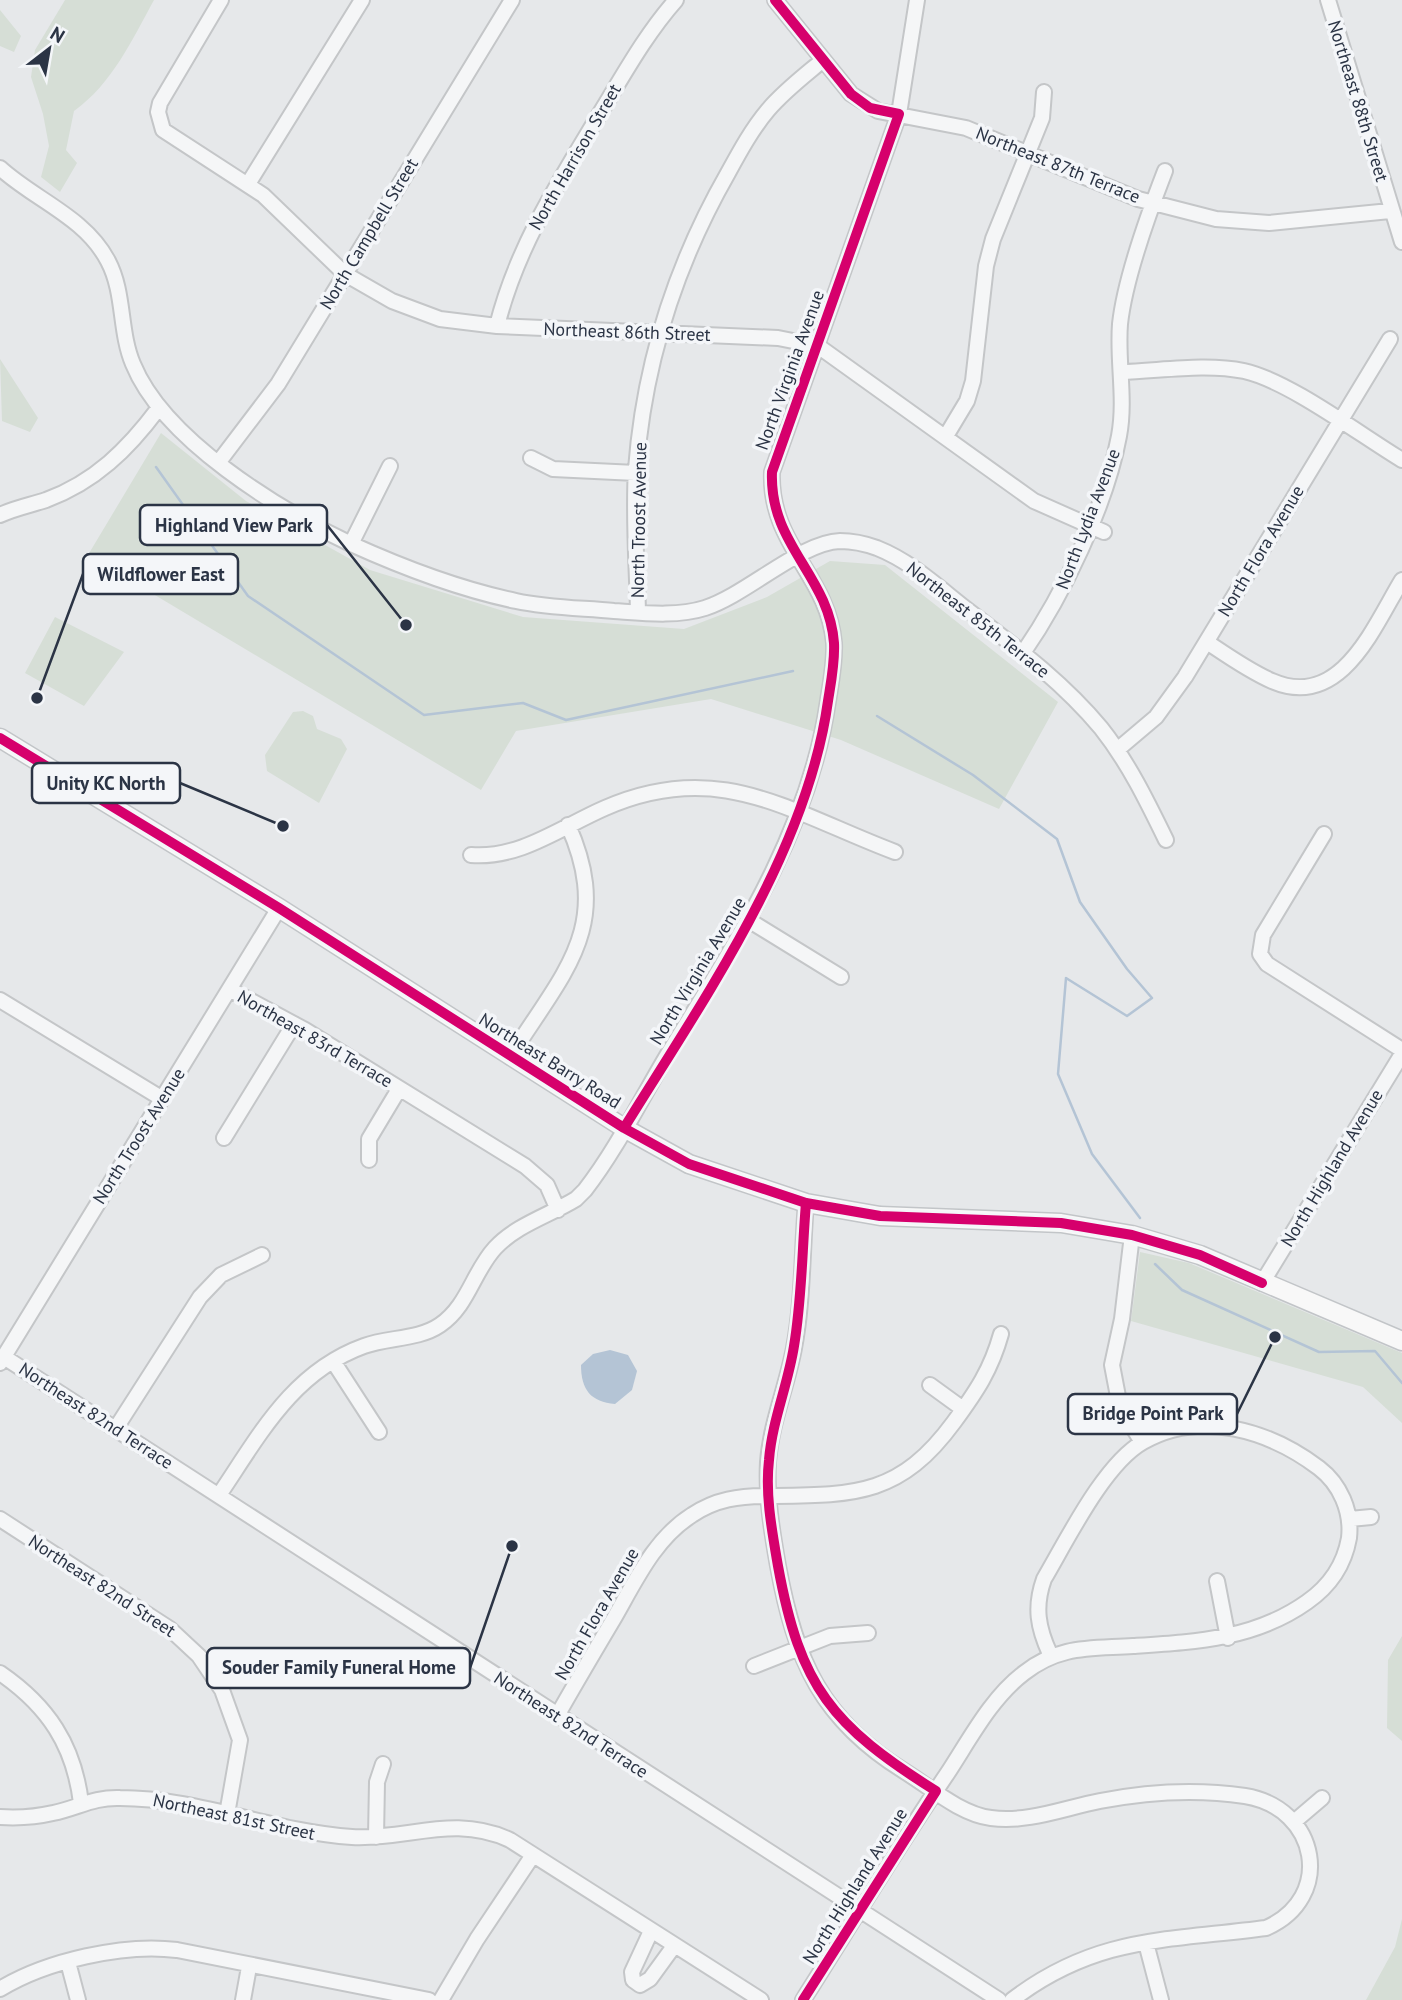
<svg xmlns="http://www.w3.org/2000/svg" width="1402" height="2000" font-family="'PT Sans',sans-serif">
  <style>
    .green { fill: #d6ded6 }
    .water { fill: #b4c4d5 }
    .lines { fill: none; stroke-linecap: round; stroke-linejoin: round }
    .stream { stroke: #b4c4d5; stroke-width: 2.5 }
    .minor-casing { stroke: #c4c6c8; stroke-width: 18 }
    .major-casing { stroke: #c2c5c8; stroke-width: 21 }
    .minor { stroke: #f5f6f7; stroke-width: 14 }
    .major { stroke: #f8f8f8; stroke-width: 18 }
    .cycleway-casing { stroke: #f4f6f9; stroke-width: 15 }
    .cycleway { stroke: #d6006c; stroke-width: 10 }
    .labels { text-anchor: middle; stroke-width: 7; stroke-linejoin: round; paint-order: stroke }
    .street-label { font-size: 18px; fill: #2b3445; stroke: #f4f6f9 }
    .leader { fill: none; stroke: #2b3445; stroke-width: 2.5 }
    .callout-dot { fill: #2b3445; stroke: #f4f6f9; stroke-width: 2.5 }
    .callout { fill: #f4f6f9; stroke: #2b3445; stroke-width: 2.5 }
    .callout-label { font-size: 19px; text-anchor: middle; font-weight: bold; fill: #2b3445 }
  </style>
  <rect width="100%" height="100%" fill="#e6e8ea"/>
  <path class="green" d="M65,0H154C132,40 112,84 74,111L66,150L77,163L60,192L41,177L49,146L43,114L31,77L35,50Z
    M0,10L21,36L14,52L0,46Z
    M0,359L38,418L30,432L2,421Z
    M161,433L246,501L370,570L523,617L684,629L767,597L830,561L885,565L1058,702L999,809L841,740L711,699L516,731L481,790L88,555Z
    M55,617L124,652L84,706L25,673Z
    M303,711L313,716L317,729L341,739L347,749L319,803L267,771L265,755L293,712Z
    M1140,1252L1189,1263L1402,1353V1423L1363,1387L1131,1321Z
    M1402,1636V1741L1387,1728L1388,1660Z
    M1402,1919V2000H1366L1395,1947Z"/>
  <path class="water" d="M610,1350L628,1355L637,1371L632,1390L615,1404C591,1402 581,1390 581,1365L593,1354Z"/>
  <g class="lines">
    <path class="stream" d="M156,467L248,596L424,715L523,703L566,720L793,671
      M877,716L973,775L1057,839L1080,902L1127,969L1152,998L1127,1016L1066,978L1058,1074L1092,1154L1140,1218
      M1155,1264L1182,1290L1319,1352L1375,1351L1402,1383"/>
    <defs>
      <path id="minor" d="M221,0L160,103L158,112L163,130L263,195L345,274L392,301L440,319L497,326L778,338L818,346L1034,501L1104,532
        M775,0L851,94L878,111L966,128L1138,199L1216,219L1269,223L1390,211
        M1328,0L1402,242
        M0,168C35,200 85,217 108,261C125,293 119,331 133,364C164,440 279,510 351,544C404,568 459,589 516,601C548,608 582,608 614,611C643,613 677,617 705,608C746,595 801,542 840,541C852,541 866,544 877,548C910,561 937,586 965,608C1013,645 1062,681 1101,728C1128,762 1147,801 1166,840
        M248,184L362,0
        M497,326C516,249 558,183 599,115C623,76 645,35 676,0
        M1121,372C1160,371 1205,363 1244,371C1289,381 1359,434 1402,460
        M946,436L967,401L973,381L986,266L993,239L1042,118L1044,92
        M531,458L553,469L636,473
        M218,463L278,384L512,0
        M0,515C15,508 31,505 46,500C95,482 128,449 158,409
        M351,544L390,466
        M638,612C637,565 633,516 636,469C644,364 676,264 728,173C740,151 752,129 768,110C784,91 804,76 823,60
        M1207,642C1228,656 1249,671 1272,681C1341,711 1374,626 1402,580
        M1023,653C1063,595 1106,506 1119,436C1126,399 1117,361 1120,324C1125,278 1148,215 1165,171
        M1117,750L1156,717L1185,677L1390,339
        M1324,834L1263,935L1260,954L1267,964L1402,1050
        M471,855C520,859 561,827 605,808C719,758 789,812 895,852
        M750,921L841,977
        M231,990L305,1030L525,1166L547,1185L558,1210
        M0,1000L161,1098
        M510,1057C563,972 614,928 568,825
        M224,1138L294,1024
        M369,1160V1139L399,1089
        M806,1203C802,1250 803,1301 794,1348C787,1386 771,1422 768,1462C766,1496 772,1532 778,1566C795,1659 821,1720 904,1771C930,1787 960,1814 991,1818C1028,1823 1064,1808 1100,1801C1146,1792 1198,1789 1245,1796C1319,1808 1335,1898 1266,1928C1166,1941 1096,1936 1012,2000
        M1132,1235L1122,1319L1112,1365L1120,1407L1142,1442
        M1262,1283L1402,1054
        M4,1357L999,2000
        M333,1361L379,1432
        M0,1363L279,908
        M930,1385L963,1409
        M116,1428L200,1297L221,1275L262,1255
        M219,1495C259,1436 292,1372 364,1346C388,1337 418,1340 440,1325C468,1306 473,1272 495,1248C516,1225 550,1215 576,1199L585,1190C616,1150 639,1103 665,1059C733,947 809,833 828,701C831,682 835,662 834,643C828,575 769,545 772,472L899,114L917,0
        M0,1519L170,1629L199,1656L222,1690L240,1740L227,1814
        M1350,1519L1371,1517
        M1217,1581L1228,1638
        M754,1666L830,1636L868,1633
        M0,1673C48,1706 74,1745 81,1803
        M557,1716C575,1684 594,1652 613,1620C635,1582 654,1539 692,1515C716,1499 739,1496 767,1496C854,1495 899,1497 954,1422C976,1392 991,1370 1001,1334
        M0,1817C17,1818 36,1817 53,1813C78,1808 93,1797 120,1798C199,1798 273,1832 352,1837C409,1840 453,1814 510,1840L761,2000
        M1295,1821L1322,1798
        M376,1837L377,1782L383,1764
        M651,1931L632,1972L633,1980L640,1985L650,1979L674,1946
        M1146,1943L1161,2000
        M68,1962L78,2000
        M0,1989C46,1961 124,1943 177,1950L429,2000
        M243,2000L249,1967
        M441,2000L477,1939L533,1855
        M803,2000C851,1924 897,1848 947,1774C970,1739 991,1698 1024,1673C1060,1645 1090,1649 1133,1646C1196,1642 1255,1639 1307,1602C1330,1586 1344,1566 1349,1538C1352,1511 1340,1484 1319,1468C1270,1431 1201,1409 1143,1442C1104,1464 1067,1540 1044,1579C1034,1607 1038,1628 1050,1654"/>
      <path id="major" d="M0,738L279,908L624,1128L689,1164L806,1203L880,1216L1061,1223L1132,1235L1200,1255L1402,1341"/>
    </defs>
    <use href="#minor" class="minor-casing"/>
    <use href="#major" class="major-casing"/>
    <use href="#minor" class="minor"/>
    <use href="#major" class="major"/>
    <defs>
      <path id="cycleway" d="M0,738L279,908L624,1128L689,1164L806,1203L880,1216L1061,1223L1132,1235L1200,1255L1262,1283
        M624,1128C703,1000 807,853 828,701C831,682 835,662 834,643C829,575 769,545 772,472L899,114L870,108L851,94L775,0
        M803,2000L936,1791C832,1726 800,1687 778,1566C772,1531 765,1495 769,1460C772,1421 788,1385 794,1346C802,1299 802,1250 806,1203"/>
    </defs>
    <use href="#cycleway" class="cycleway-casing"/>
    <use href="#cycleway" class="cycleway"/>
  </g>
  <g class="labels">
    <g class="street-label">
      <text transform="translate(1358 101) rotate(73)" y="6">Northeast 88th Street</text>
      <text transform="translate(575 157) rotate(-60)" y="6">North Harrison Street</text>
      <text transform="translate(1058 165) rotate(22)" y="6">Northeast 87th Terrace</text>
      <text transform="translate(369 234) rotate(-59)" y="6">North Campbell Street</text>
      <text transform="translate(627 332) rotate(2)" y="6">Northeast 86th Street</text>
      <text transform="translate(790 370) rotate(-70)" y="6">North Virginia Avenue</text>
      <text transform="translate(1088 519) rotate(-69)" y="6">North Lydia Avenue</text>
      <text transform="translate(639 520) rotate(-89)" y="6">North Troost Avenue</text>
      <text transform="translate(1261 551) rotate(-59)" y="6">North Flora Avenue</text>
      <text transform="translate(978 620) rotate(38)" y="6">Northeast 85th Terrace</text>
      <text transform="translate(698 971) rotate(-59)" y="6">North Virginia Avenue</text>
      <text transform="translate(315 1039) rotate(30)" y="6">Northeast 83rd Terrace</text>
      <text transform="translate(550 1061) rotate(32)" y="6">Northeast Barry Road</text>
      <text transform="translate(139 1136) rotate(-58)" y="6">North Troost Avenue</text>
      <text transform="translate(1332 1168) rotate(-59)" y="6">North Highland Avenue</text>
      <text transform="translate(96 1416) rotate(33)" y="6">Northeast 82nd Terrace</text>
      <text transform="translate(102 1586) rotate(33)" y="6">Northeast 82nd Street</text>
      <text transform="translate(597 1614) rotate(-60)" y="6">North Flora Avenue</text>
      <text transform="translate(571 1725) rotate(33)" y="6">Northeast 82nd Terrace</text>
      <text transform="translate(234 1817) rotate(12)" y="6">Northeast 81st Street</text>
      <text transform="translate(855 1886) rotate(-58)" y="6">North Highland Avenue</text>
    </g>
  </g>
  <path class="leader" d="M406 625L327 525M37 698L83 574M283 826L180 783M1275 1337L1237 1414M512 1546L470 1668"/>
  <g class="callout-dot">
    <circle cx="406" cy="625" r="7"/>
    <circle cx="37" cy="698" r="7"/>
    <circle cx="283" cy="826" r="7"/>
    <circle cx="1275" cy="1337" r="7"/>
    <circle cx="512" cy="1546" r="7"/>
  </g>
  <g class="callout">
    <rect x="140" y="505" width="187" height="40" rx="7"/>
    <rect x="83" y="554" width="155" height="40" rx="7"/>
    <rect x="32" y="763" width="148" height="40" rx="7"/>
    <rect x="1068" y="1394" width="169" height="40" rx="7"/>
    <rect x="207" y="1648" width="263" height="40" rx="7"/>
  </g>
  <g class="callout-label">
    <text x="234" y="532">Highland View Park</text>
    <text x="161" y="581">Wildflower East</text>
    <text x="106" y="790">Unity KC North</text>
    <text x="1153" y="1420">Bridge Point Park</text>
    <text x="339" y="1674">Souder Family Funeral Home</text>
  </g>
  <g transform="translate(49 49) rotate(31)" stroke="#f4f6f9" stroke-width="5" paint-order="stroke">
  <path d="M0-5L12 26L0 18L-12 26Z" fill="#2b3445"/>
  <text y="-10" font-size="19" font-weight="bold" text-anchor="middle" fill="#2b3445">N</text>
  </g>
</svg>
